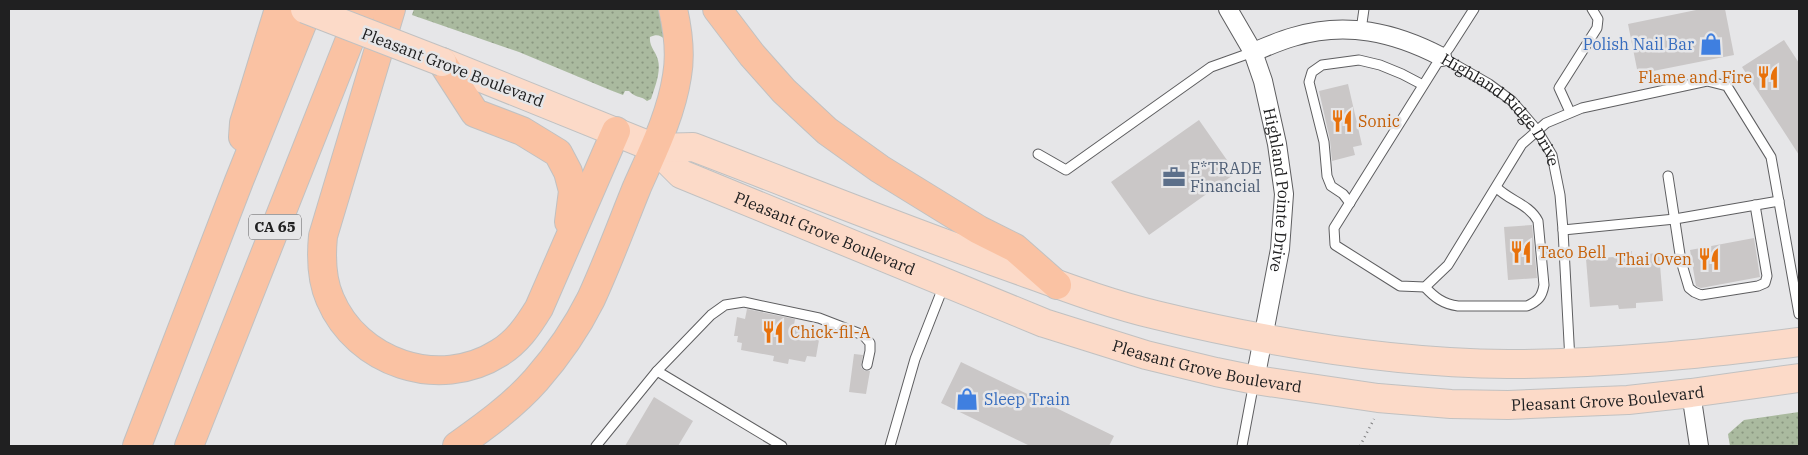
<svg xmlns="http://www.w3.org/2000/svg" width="1808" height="455" font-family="'IBM Plex Serif',serif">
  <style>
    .grass { fill: url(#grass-dots) }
    .building { fill: #cac7c7 }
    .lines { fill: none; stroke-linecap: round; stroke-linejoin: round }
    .lane-casing { stroke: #5e5e60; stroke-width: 11 }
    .street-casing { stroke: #5e5e60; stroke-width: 20 }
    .primary-casing { stroke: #c1c1c1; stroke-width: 30 }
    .highway-casing { stroke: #c1c1c1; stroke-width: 30 }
    .path { stroke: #7d7d7e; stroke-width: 2.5; stroke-dasharray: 1 4; stroke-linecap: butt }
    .lane { stroke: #fff; stroke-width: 9 }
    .street { stroke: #fff; stroke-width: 18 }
    .primary { stroke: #fcdac8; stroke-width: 28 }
    .highway { stroke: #fac2a3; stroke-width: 28 }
    .primary-bridge-casing { stroke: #c1c1c1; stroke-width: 30; stroke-linecap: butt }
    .primary-bridge { stroke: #fcdac8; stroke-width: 28 }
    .labels { text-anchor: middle; stroke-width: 5; stroke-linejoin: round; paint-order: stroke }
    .shield { fill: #e6e6e8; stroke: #5b5b5d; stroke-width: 1 }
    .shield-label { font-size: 15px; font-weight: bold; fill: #202021 }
    .shop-label { font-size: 16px; fill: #366cbe; stroke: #e6e6e8; text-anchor: end }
    .street-label { font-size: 16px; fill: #202021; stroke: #e6e6e8 }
    .food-label { font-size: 16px; fill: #c56008; stroke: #e6e6e8; text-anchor: start }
    .service-label { font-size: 16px; fill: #4e5e75; stroke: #e6e6e8; text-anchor: start }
  </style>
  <defs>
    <pattern id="grass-dots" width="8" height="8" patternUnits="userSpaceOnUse" patternTransform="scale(1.25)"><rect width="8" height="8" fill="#aaba9f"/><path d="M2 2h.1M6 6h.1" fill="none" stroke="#8a9781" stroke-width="1.8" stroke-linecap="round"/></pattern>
  </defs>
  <rect width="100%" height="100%" fill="#e6e6e8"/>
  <path class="grass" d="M414,9H660L666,40C660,35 657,34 650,37C649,47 656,51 658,60C661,72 655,87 651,99L647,101C642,96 635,98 629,91H625L623,95L610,90L519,52L412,15Z
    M1799,412V446H1730L1728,434L1744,420Z"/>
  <path class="building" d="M1701,9H1725L1734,55L1638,74L1628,24Z
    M1784,40L1799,63V155L1742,67Z
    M1348,84L1362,145L1353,147L1355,155L1332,161L1330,140L1319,91Z
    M1199,120L1236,173L1149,235L1111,182Z
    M1532,225L1537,278L1508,280L1504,227Z
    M1754,238L1760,277L1701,288L1696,286L1690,250Z
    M1632,251V255L1659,253L1663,301L1636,303V308L1619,309L1618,305L1590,307L1586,259L1614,257V252Z
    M747,309L795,319L794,325L812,328L810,339L819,340L816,357L807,356L805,362L789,359L788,364L773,361L774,356L741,350L742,343L737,342L738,336H734L737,317L745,319Z
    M854,354L863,355L861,367L865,371H870L866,394L849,392Z
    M961,362L1114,436L1109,446H1030L941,403Z
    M654,397L693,421L678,446H625Z"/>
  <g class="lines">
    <defs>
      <g id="lane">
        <path d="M1474,9L1449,48L1436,65L1334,228L1335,245L1400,286L1425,287L1448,265L1522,144L1546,123L1582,108L1707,81L1727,86L1771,157L1799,314"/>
        <path d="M1361,30L1364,9"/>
        <path id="s1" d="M1442,57L1489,84L1512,101L1537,130L1552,155L1560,195L1563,230L1570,361"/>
        <path d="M1570,112L1559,88L1597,28L1598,19L1592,9"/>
        <path d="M1038,154L1066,170L1211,67L1253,52"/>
        <path d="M1668,176L1681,261L1689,288L1694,292L1701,295L1758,286L1765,283L1767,276L1755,205"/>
        <path d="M1350,203L1343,194L1331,186L1327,176L1324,142L1309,82L1312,72L1322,65L1359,60L1380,65L1402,74L1423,85"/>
        <path d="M1563,230L1675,219L1779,201"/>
        <path d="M1425,287C1434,297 1443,304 1458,306H1527C1538,301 1542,297 1544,285L1538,221C1529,204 1510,201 1497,188"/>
        <path d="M657,371L782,446"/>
        <path d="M596,446L657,371L711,315L725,305L744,302L819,318L863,335L870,343V351L867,365"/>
        <path d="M890,446L915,359L944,285"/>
        <path d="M1242,446L1254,382"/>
      </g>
      <g id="street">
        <path id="s2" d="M1228,9L1253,52L1263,81L1277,144L1284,194L1280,249L1255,380"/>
        <path d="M1253,52C1266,47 1279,41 1293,37C1346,21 1394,32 1442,57"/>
        <path d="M1691,393L1699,446"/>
      </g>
      <g id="primary">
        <path id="s3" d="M442,62L655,148L681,174L1044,323L1146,355L1216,372L1255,380L1378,398L1451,404L1508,405L1628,400L1691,393L1799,378"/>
        <path d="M655,148L693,147C793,185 892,225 993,261C1047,280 1101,302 1156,315C1271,343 1390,363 1508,364C1606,364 1702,354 1799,342"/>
      </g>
      <path id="highway" d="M391,9L323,236C321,257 321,279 330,299C357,363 439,391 499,353C517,342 528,326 539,308L616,131
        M717,9L752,55L784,91L827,131L880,169L979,230L1015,248L1057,285
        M442,62L475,113L522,131L558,153L568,172L573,191L569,222
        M243,137L244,123L279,9
        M137,446L239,181L308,9
        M189,446L362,9
        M457,446C485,426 513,406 536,380C557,356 577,327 591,299C608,262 622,224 637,187C653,151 671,115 677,76C681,54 678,31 673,9"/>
    </defs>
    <use href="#lane" class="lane-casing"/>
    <use href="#street" class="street-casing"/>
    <use href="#primary" class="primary-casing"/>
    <use href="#highway" class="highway-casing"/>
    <path class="path" d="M1360,446L1374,419"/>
    <use href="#lane" class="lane"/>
    <use href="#street" class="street"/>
    <use href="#primary" class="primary"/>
    <use href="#highway" class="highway"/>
    <defs>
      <path id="primary-bridge" d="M305,9L442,62"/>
    </defs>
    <use href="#primary-bridge" class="primary-bridge-casing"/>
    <use href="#primary-bridge" class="primary-bridge"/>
  </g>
  <defs>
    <symbol id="shop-bare" viewBox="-9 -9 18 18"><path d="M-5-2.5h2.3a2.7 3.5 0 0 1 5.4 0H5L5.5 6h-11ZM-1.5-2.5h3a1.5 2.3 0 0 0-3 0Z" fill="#3f7fe0" stroke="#e6e6e8" stroke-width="2.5" paint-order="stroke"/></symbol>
    <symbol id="restaurant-bare" viewBox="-9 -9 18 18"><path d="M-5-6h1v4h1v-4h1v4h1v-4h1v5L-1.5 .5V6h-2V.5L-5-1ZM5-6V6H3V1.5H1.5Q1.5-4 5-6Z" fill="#e8710a" stroke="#e6e6e8" stroke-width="2.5" paint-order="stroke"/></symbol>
    <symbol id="office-bare" viewBox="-9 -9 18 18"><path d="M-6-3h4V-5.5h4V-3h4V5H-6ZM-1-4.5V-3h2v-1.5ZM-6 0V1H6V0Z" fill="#5c6f8a" stroke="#e6e6e8" stroke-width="2.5" paint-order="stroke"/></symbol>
  </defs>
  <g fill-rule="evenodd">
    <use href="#shop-bare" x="1695" y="28" width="32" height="32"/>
    <use href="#restaurant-bare" x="1752" y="61" width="32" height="32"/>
    <use href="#restaurant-bare" x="1326" y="105" width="32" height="32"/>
    <use href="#office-bare" x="1158" y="161" width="32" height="32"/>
    <use href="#restaurant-bare" x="1505" y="236" width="32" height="32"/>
    <use href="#restaurant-bare" x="1693" y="243" width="32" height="32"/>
    <use href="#restaurant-bare" x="757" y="316" width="32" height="32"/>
    <use href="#shop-bare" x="951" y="383" width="32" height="32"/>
  </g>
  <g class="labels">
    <rect class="shield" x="249" y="214.5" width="52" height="25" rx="4"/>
    <g class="shield-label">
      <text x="275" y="232">CA 65</text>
    </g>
    <g class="shop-label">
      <text x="1694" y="50">Polish Nail Bar</text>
      <text x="984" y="405" text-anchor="start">Sleep Train</text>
    </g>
    <g class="street-label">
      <text transform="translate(453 67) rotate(21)" y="6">Pleasant Grove Boulevard</text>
      <text dy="6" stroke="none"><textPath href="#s1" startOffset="81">Highland Ridge Drive</textPath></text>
      <text dy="6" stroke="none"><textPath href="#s2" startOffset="191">Highland Pointe Drive</textPath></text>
      <text dy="6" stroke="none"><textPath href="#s3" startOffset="422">Pleasant Grove Boulevard</textPath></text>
      <text dy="6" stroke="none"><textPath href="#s3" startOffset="828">Pleasant Grove Boulevard</textPath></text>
      <text dy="6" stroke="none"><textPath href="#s3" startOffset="1232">Pleasant Grove Boulevard</textPath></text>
    </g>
    <g class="food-label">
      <text x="1752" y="83" text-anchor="end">Flame and Fire</text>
      <text x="1358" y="127">Sonic</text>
      <text x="1538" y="258">Taco Bell</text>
      <text x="1692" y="265" text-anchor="end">Thai Oven</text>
      <text x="790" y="338">Chick-fil-A</text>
    </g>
    <g class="service-label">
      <text x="1190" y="174">E*TRADE<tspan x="1190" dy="18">Financial</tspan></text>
    </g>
  </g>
  <rect width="1808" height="455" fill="none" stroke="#202021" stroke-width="20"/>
</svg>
